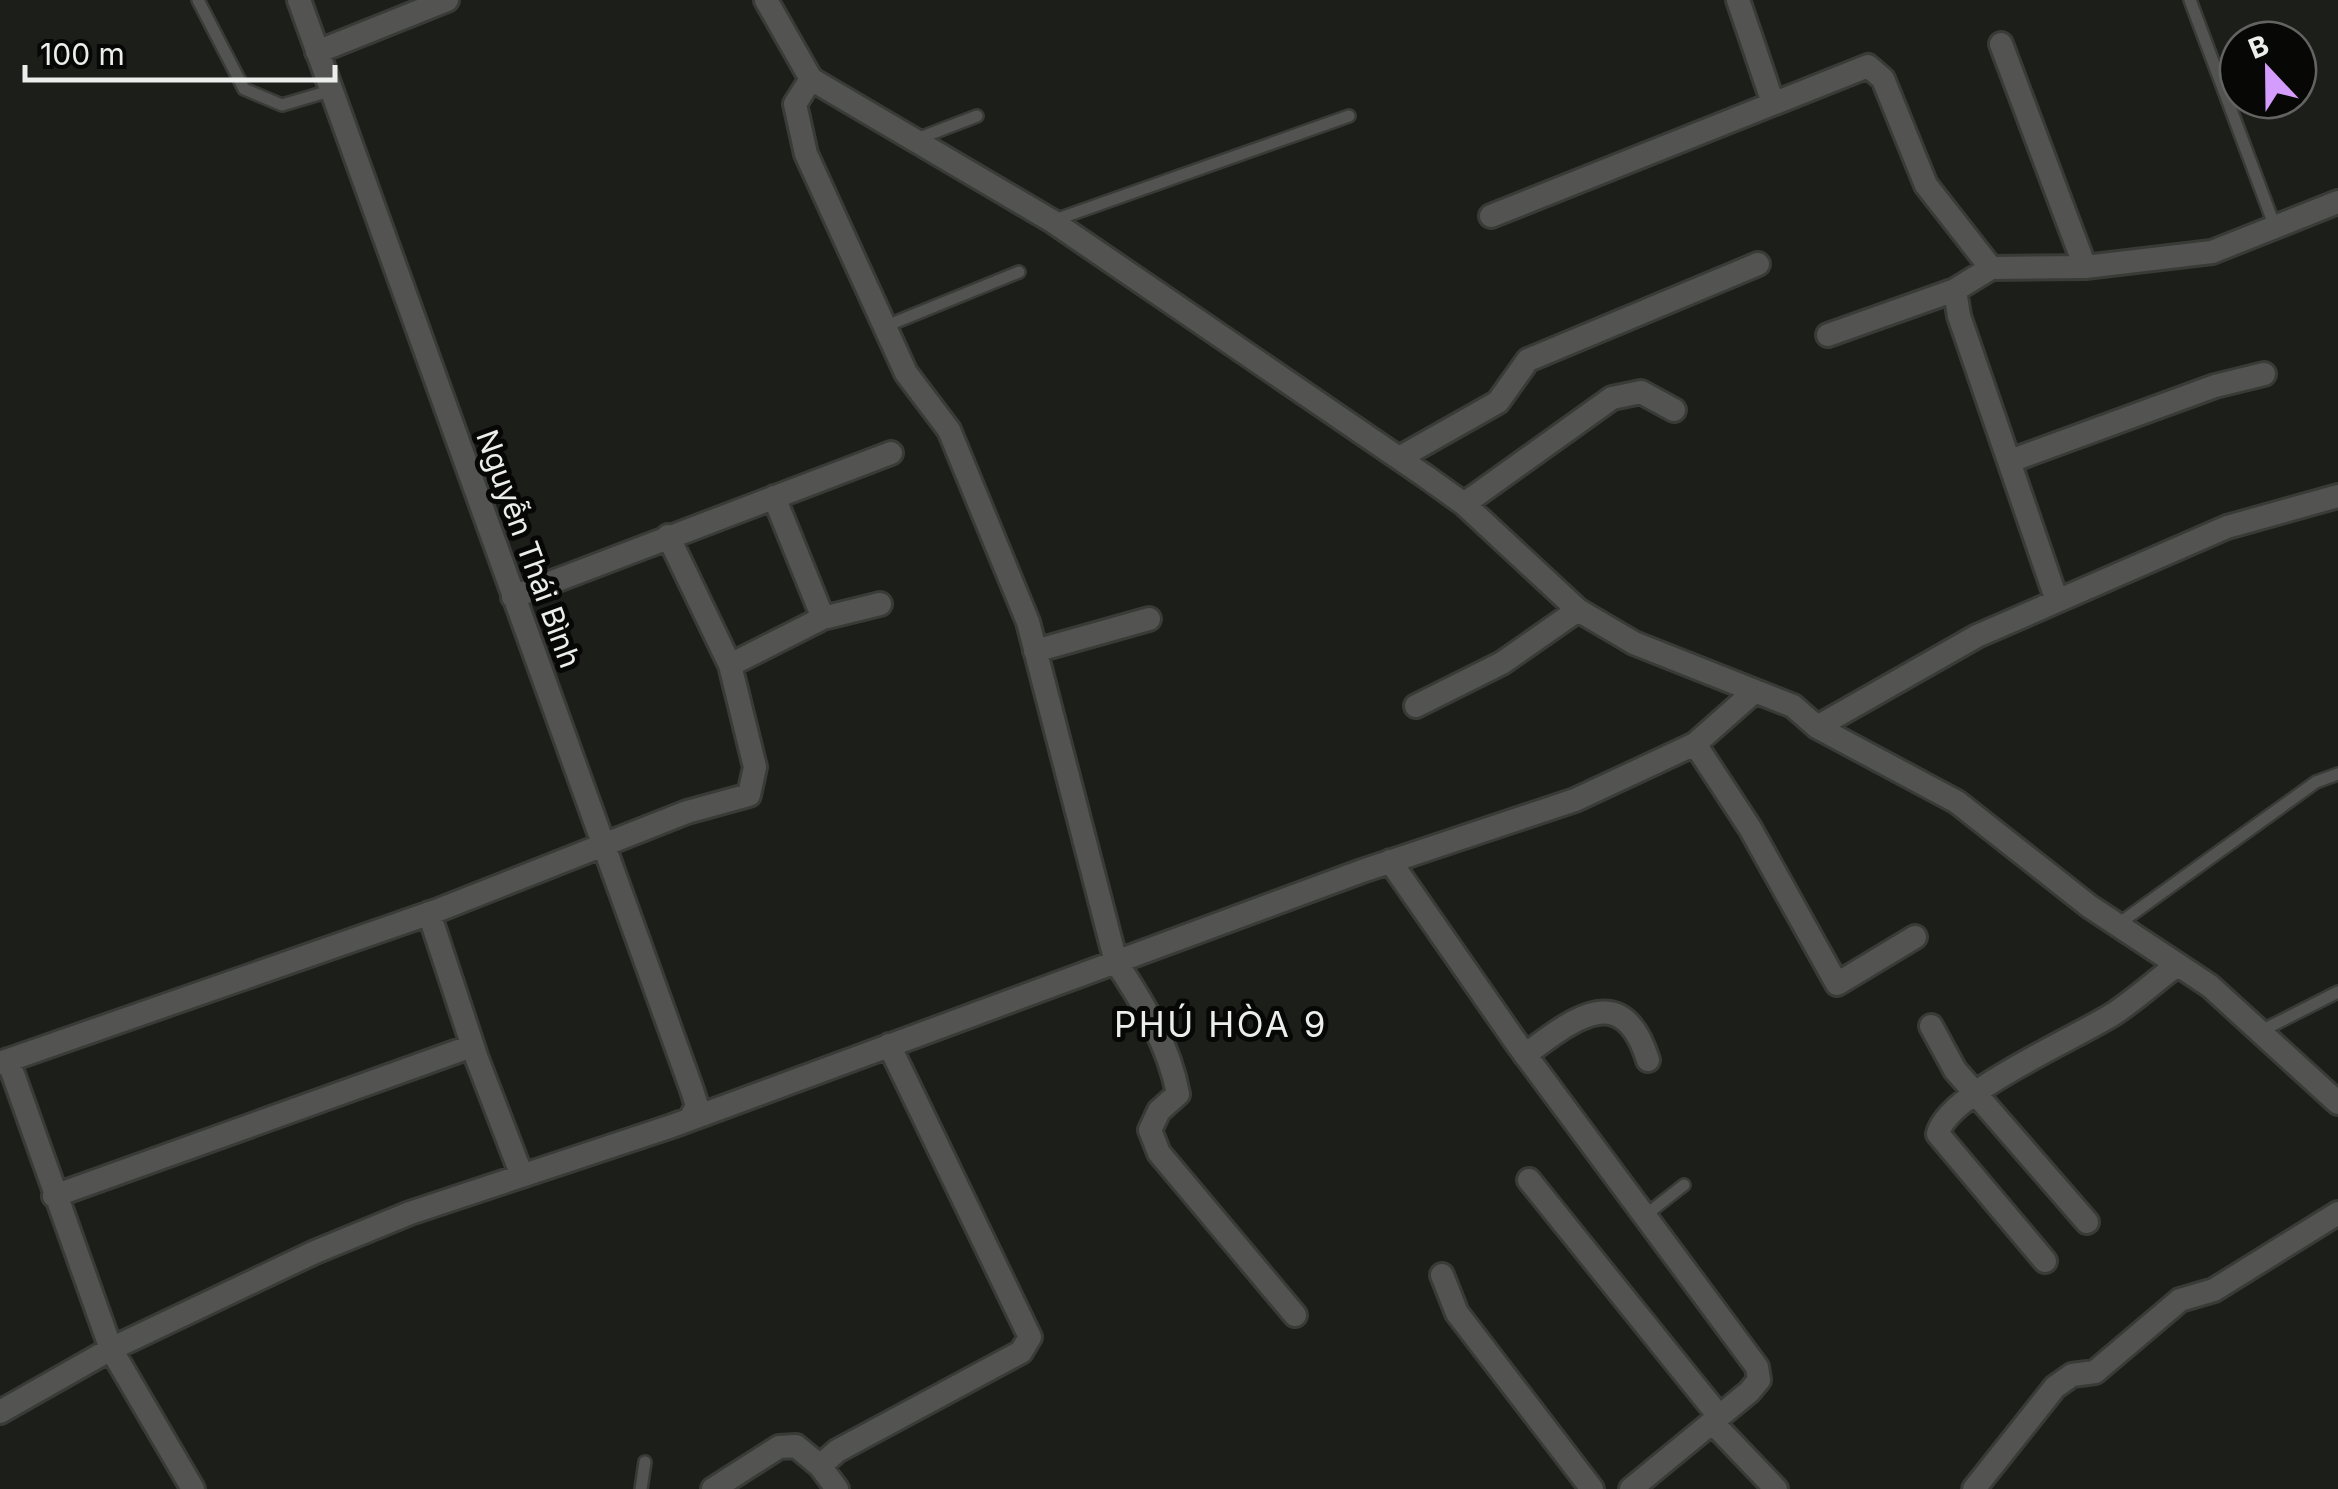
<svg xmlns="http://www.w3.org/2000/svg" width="2338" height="1489" font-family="Inter,sans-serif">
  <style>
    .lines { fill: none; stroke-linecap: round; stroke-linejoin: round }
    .service-casing { stroke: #393b37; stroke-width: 16 }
    .minor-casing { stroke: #393b37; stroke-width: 28 }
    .service { stroke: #535452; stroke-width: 11 }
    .minor { stroke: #535452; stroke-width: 22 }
    .labels { text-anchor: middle; stroke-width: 10; stroke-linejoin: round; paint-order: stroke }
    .street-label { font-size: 30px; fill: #eceeeb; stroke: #070806 }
    .quarter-label { font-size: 35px; letter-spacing: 2.5px; fill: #eceeeb; stroke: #070806 }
  </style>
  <rect width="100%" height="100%" fill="#1c1e1a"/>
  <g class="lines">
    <defs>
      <path id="service" d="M198,0L244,89L282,105L333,90
        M2190,0L2275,227
        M917,139L977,116
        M1052,221L1349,116
        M886,326L1019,272
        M2117,925L2316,782L2338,774
        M2261,1031L2338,992
        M1643,1217L1684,1185
        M641,1489L645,1462"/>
      <path id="minor" d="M299,0L692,1090L697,1106L691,1117
        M766,0L811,79L1052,221L1425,476L1464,504L1578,610L1634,643L1793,706L1817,727L1957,802L2089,906L2210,986L2338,1103
        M1738,0L1773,103
        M2001,44L2085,267
        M317,52L447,0
        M811,79L795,104L806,154L906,373L949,430L1028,622L1116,962C1143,1003 1169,1045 1178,1094L1159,1111L1150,1130L1159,1153L1295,1315
        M1491,216L1868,66L1883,79L1926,185L1991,268
        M1955,290L1959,316L2057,601
        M1828,335L1955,290L1991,268L2085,267L2212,252L2338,202
        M1399,458L1498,402L1528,360L1758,264
        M2010,461L2215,386L2264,374
        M1464,504L1612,398L1641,392L1674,410
        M668,536L730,665L823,618L774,497
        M513,597L891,453
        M823,618L880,604
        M1035,651L1149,619
        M1416,706L1502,663L1578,610
        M1817,727L1977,636L2227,527L2338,496
        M1695,744L1750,828L1837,984L1915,937
        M1390,861L1518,1045L1757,1367L1759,1380L1749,1392L1631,1489
        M429,913L477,1059L522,1176
        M1931,1026L1955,1070L2087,1222
        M1525,1055C1572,1020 1622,978 1648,1060
        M8,1060L111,1349L193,1489
        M0,1063L436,911L687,812L749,795L755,767L730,665
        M1529,1180L1719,1416
        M54,1196L472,1046
        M2045,1261L1938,1134C1946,1094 2078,1037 2115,1013C2137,998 2157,980 2177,965
        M1442,1275L1457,1313L1592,1489
        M0,1412L111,1349L315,1252L410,1213L672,1126L1362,871L1575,800L1695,744L1755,691
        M1712,1422L1776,1489
        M820,1466L837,1451L1021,1352L1030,1337L889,1045
        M713,1489L779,1447L796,1446L820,1466L837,1489
        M1974,1489L2055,1387L2072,1375L2095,1372L2180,1300L2214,1290L2338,1213"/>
    </defs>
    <use href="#service" class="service-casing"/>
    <use href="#minor" class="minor-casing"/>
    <use href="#service" class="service"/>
    <use href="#minor" class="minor"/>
  </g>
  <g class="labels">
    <g class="street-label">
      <text transform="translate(528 549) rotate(70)" y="10">Nguyễn Thái Bình</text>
    </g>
    <g class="quarter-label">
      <text x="1221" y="1037">PHÚ HÒA 9</text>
    </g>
  </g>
  <g transform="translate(2268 70) rotate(338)"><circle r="48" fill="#070806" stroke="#636462" stroke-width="2.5"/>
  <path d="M0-8L18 38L0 25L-18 38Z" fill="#d49cfc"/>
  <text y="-15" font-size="28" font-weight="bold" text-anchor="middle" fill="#eceeeb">B</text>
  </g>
  <path d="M25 65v15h310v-15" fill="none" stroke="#eceeeb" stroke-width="5"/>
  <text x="40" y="65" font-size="30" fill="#eceeeb" stroke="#070806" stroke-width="8" paint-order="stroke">100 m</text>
</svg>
